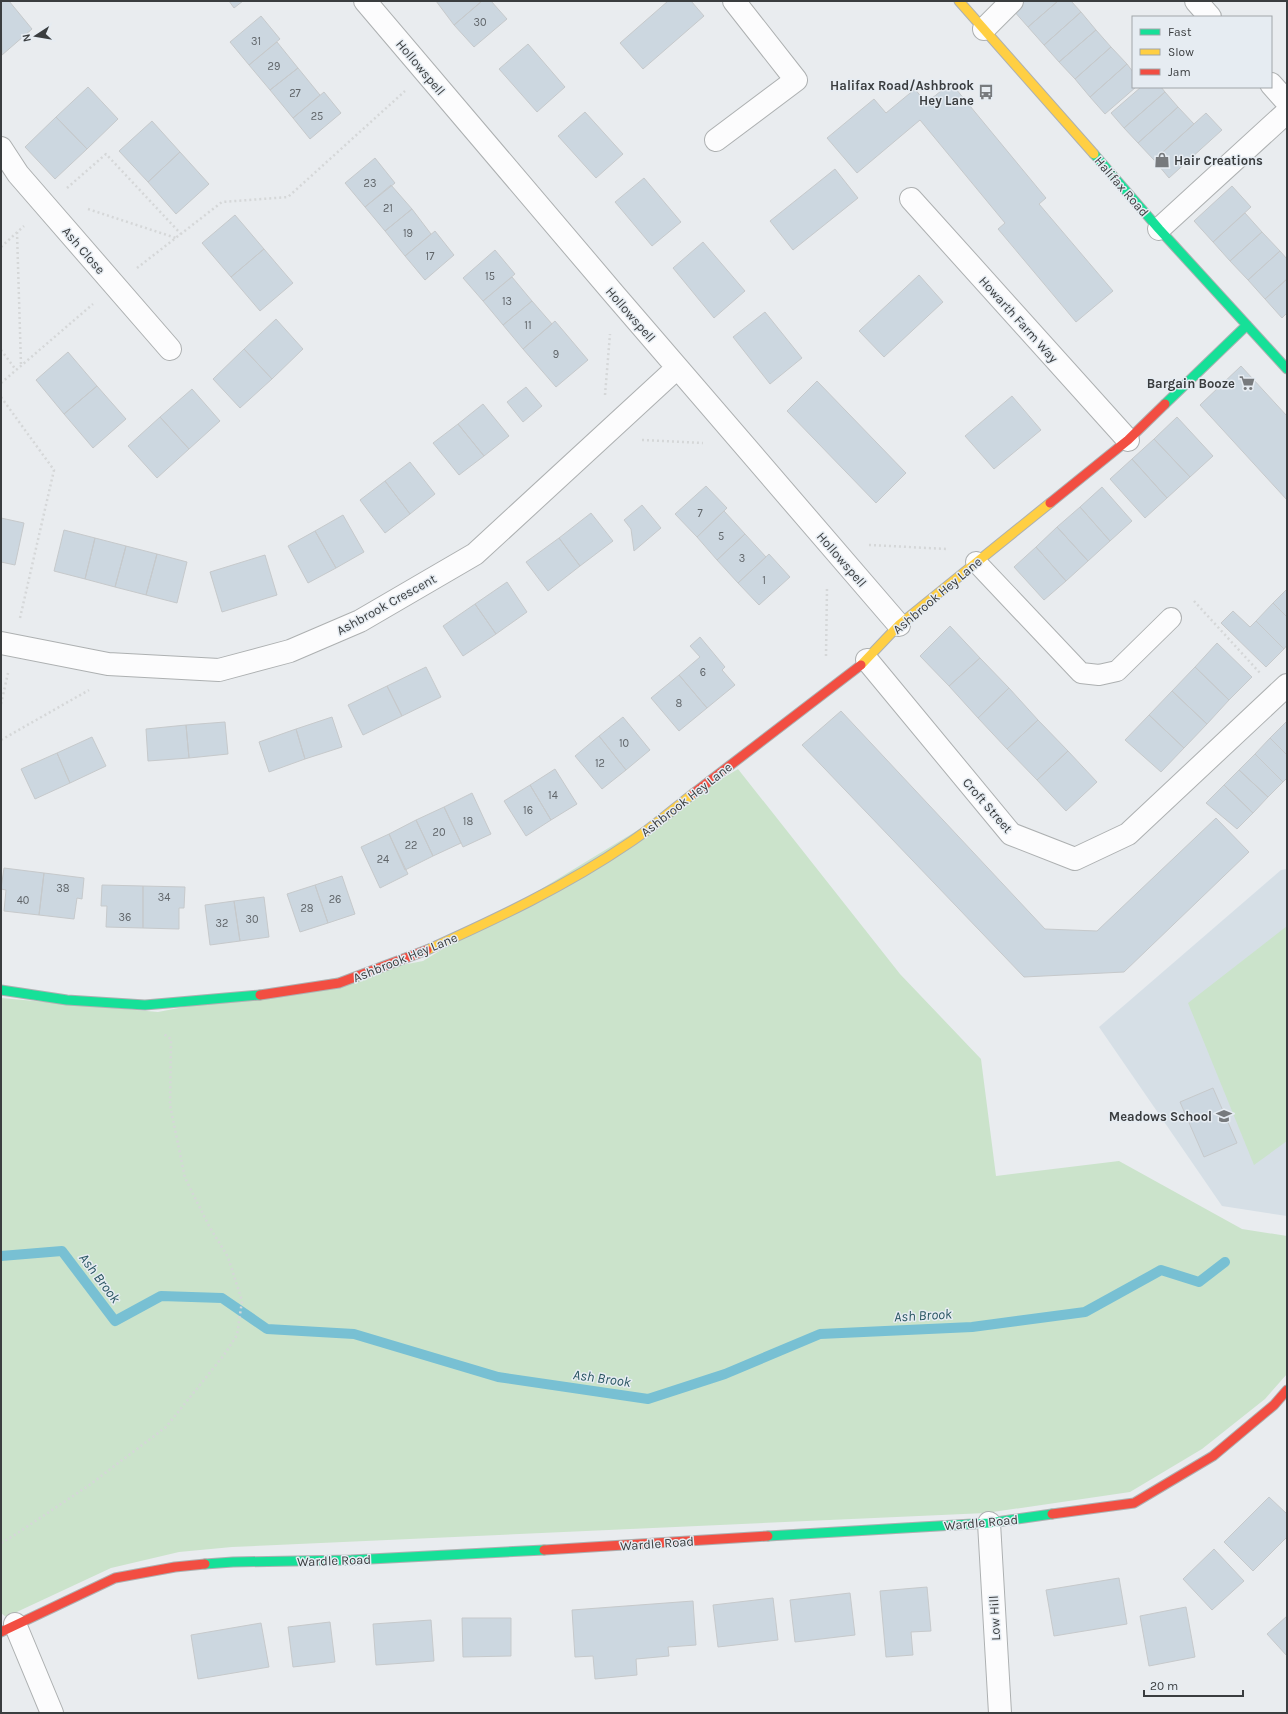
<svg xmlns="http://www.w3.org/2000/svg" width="1288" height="1714" font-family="Karla,sans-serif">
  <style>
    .built { fill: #d6dfe6 }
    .green { fill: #cbe3cb }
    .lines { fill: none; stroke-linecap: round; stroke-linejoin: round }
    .stream { stroke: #78c0d3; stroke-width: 10 }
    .building { fill: #ccd7e0; stroke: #c6c9cb }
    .lane-casing { stroke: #adb0b1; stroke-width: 22 }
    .street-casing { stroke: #adb0b1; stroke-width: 24 }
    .fast-casing { stroke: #adb0b1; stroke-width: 11 }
    .slow-casing { stroke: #adb0b1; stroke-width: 11 }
    .jam-casing { stroke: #adb0b1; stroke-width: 11 }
    .path { stroke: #d5d7d8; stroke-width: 2.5; stroke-dasharray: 2 3; stroke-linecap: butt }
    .lane { stroke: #fcfcfd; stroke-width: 20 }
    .street { stroke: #fcfcfd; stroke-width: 22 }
    .fast { stroke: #16e098; stroke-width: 9 }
    .slow { stroke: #ffcf43; stroke-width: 9 }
    .jam { stroke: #f24e42; stroke-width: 9 }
    .labels { text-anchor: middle; stroke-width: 3; stroke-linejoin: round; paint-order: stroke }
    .number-label { font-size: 11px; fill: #5f6468 }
    .street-label { font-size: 13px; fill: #3a3d3f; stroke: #e6ecf2 }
    .poi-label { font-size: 13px; font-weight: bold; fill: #3a3d3f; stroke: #e6ecf2; text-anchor: end }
    .water-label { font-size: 14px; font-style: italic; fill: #2a5662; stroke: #e6ecf2 }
  </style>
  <rect width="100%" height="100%" fill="#e9ecef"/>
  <path class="built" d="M1287,869V1216L1222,1206L1099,1027L1281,870Z"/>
  <path class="green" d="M738,769L900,974L981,1059L996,1176L1119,1161L1242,1229L1287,1236V1374L1265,1399L1202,1449L1130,1492L986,1513L232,1547L179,1552L111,1568L6,1617L1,1613V998L158,1012L423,961Z
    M1287,926V1141L1254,1165L1188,1003Z"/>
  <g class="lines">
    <path class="stream" d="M1,1256L62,1251L115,1321L161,1296L222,1298L267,1329L354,1334L498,1377L648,1399L725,1374L820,1334L972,1327L1085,1312L1161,1270L1199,1282L1225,1262"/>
  </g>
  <path class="building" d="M3,1H9L32,29L2,55L1,3Z
    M229,1H243L234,8Z
    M436,1H482L454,25Z
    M482,1H491L507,19L474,47L454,25Z
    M668,1H691L704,16L643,69L620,43Z
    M1023,1H1058L1028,27L1013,10Z
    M1058,1H1071L1081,12L1044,45L1028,27Z
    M1081,12L1096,30L1059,62L1044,45Z
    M261,16L280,39L249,65L230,42Z
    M1096,30L1111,47L1075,79L1059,62Z
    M277,42L298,68L270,90L249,65Z
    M528,44L565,87L537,112L499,69Z
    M1111,47L1127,64L1090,97L1075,79Z
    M1127,64L1133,72V87H1136L1105,114L1090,97Z
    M298,68L320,95L293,118L270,90Z
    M951,83L1046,198L1039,204L1113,291L1076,322L998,229L1005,223L920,120L857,173L827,138L874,99L886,113L915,89L926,103Z
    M88,87L118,119L87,149L56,117Z
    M1141,87H1161L1165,92L1124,128L1111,113Z
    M324,92L341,113L310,139L293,118Z
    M1165,92L1178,107L1138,143L1124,128Z
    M1178,107L1194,124L1154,160L1138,143Z
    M585,112L623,154L596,178L558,136Z
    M1206,113L1222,130L1169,178L1154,160Z
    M56,117L87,149L55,179L25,147Z
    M152,121L180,152L148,182L119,151Z
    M180,152L209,184L176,214L148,182Z
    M375,158L395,183L365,207L345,183Z
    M835,169L858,198L793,250L770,221Z
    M644,178L681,222L652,246L615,202Z
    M391,185L412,209L385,231L365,207Z
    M1232,186L1251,207L1213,242L1194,221Z
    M412,209L431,234L405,256L385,231Z
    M1245,213L1262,232L1230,261L1213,242Z
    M235,215L264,249L231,277L202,243Z
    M435,231L454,255L425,280L405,256Z
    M1262,232L1280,251L1248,280L1230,261Z
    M703,242L745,291L714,318L673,268Z
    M264,249L293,283L260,311L231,277Z
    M495,250L515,274L483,301L463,278Z
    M1280,251L1287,259V279L1265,299L1248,280Z
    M919,275L943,302L884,357L859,331Z
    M512,277L532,301L503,325L483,301Z
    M1287,279V313L1282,318L1265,299Z
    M532,301L552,324L523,349L503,325Z
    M765,312L802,358L770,384L733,337Z
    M276,319L303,349L272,379L244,349Z
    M555,321L588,360L556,387L523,349Z
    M244,349L272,379L240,408L213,379Z
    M68,352L97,386L64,414L36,380Z
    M1241,366L1287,416V500L1200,405Z
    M817,381L906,473L876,503L787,411Z
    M97,386L126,419L93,448L64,414Z
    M526,387L542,406L523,422L507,402Z
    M192,389L220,421L189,449L160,417Z
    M1012,396L1041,430L994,469L965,436Z
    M483,404L509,436L484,456L458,424Z
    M160,417L189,449L157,478L128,446Z
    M1177,417L1213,456L1190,477L1154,439Z
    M458,424L484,456L459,475L433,443Z
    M1154,439L1190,477L1167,498L1132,459Z
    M1132,459L1167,498L1145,518L1110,479Z
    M410,462L435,494L410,514L385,481Z
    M385,481L410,514L385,533L360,500Z
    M706,486L727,508L697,537L675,514Z
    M1102,487L1132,521L1110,541L1080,507Z
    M642,505L661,528L634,551L631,529L624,520Z
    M1080,507L1110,541L1088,561L1057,527Z
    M724,511L745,534L717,560L697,537Z
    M591,513L613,541L580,566L559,538Z
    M343,515L364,552L336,568L315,531Z
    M1,518L24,523L15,565L1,562Z
    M1057,527L1088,561L1066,581L1036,547Z
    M64,530L95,538L85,579L54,571Z
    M315,531L336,568L308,583L288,546Z
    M745,534L766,557L738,583L717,560Z
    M95,538L126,546L115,587L85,579Z
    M559,538L580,566L548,591L526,562Z
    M126,546L157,554L146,595L115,587Z
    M1036,547L1066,581L1044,600L1014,567Z
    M157,554L187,562L177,603L146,595Z
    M769,554L790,577L759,605L738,583Z
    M265,555L277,595L222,612L210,572Z
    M507,582L527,612L496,634L475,604Z
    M1287,589V617L1273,603Z
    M1273,603L1287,617V645L1284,649L1256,621Z
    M475,604L496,634L463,656L443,626Z
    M1233,611L1250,627L1256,621L1284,649L1266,667L1221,623Z
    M950,626L980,658L949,686L920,656Z
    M700,637L725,667L722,670L735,685L707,708L679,675L700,657L690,646Z
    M1217,643L1252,677L1229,700L1195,667Z
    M980,658L1009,688L978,718L949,686Z
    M426,667L441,697L402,716L387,686Z
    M1195,667L1229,700L1207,724L1172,691Z
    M679,675L707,708L679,731L651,698Z
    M387,686L402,716L363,735L348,705Z
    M1009,688L1038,720L1007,749L978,718Z
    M1172,691L1207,724L1184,748L1149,715Z
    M841,711L1045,929L1097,931L1216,818L1249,852L1124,972L1024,977L802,745Z
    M1149,715L1184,748L1161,772L1125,740Z
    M332,717L342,747L305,759L296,729Z
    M623,717L650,750L626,770L599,736Z
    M1038,720L1068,751L1037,780L1007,749Z
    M225,722L228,754L189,758L186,725Z
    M1286,722L1287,724V755L1270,738Z
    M186,725L189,758L148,761L146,729Z
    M296,729L305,759L269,772L259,742Z
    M599,736L626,770L602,789L575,756Z
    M92,737L106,766L70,783L57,753Z
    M1270,738L1287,755V778L1283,782L1255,754Z
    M1068,751L1097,782L1066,811L1037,780Z
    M57,753L70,783L35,799L21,769Z
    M1255,754L1283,782L1268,797L1239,770Z
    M555,769L577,804L551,820L530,785Z
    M1239,770L1268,797L1253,813L1224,785Z
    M530,785L551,820L526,836L504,801Z
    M1224,785L1253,813L1237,829L1206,803Z
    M472,793L491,834L463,847L444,807Z
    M444,807L461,843L433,856L416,820Z
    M416,820L433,856L405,870L389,834Z
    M389,834L408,874L380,888L361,847Z
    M4,868L44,873L39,915L4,911L6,890L1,889Z
    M44,873L84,878L82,899L77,898L74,919L39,915Z
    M342,876L355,914L328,923L315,885Z
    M102,885L143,886V928L106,927L107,906H101Z
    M315,885L328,923L300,932L287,894Z
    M143,886L185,887L184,908H179V929L143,928Z
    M264,897L269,937L240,941L234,901Z
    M234,901L240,941L210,945L205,905Z
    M1213,1088L1237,1143L1204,1157L1180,1102Z
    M1269,1497L1287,1514V1537L1253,1571L1224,1542Z
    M1214,1549L1244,1581L1212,1610L1183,1579Z
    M1119,1578L1127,1624L1054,1636L1046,1590Z
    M927,1587L931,1631L911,1632L913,1655L886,1657L880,1591Z
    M850,1593L855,1635L795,1642L790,1600Z
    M773,1598L778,1640L718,1647L713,1605Z
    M693,1601L696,1645L668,1647L669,1656L636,1659L637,1675L595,1679L593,1656L575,1657L572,1610Z
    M1186,1607L1195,1657L1149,1666L1140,1616Z
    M1287,1616V1656L1267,1634Z
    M462,1618H511V1656L463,1657Z
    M431,1620L434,1661L376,1665L373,1624Z
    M330,1622L335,1662L293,1667L288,1627Z
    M261,1623L269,1667L198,1679L191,1635Z"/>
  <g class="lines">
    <defs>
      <path id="lane" d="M976,562L1081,673L1099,675L1117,671L1171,618"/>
      <path id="street" d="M365,1L614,294L899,625
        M1196,1L1210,17
        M984,29L1012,1
        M1271,84L1287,102
        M716,140L796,80L734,1
        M1,148L18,174L170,349
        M911,199L1128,440
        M1159,229L1287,112
        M1,643L108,664L219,670L290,651L360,621L475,554L677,368
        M867,660L1011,834L1075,859L1128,834L1287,685
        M989,1523L1000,1713
        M15,1624L52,1713"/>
      <path id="fast" d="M1094,154L1159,229L1287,369
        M1165,404L1247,325
        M1,990L67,1000L145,1005L260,995
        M768,1536L989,1523L1052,1514
        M205,1564L233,1562L351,1560L544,1550"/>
      <path id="slow" d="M959,1L1094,154
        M861,665L899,625L1050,503
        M427,950C496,919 566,886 629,843C652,828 673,809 694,793"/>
      <path id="jam" d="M1050,503L1128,440L1165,404
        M694,793L861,665
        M260,995L339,983L427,950
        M1052,1514L1134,1503L1213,1456L1274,1405L1287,1390
        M544,1550L768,1536
        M1,1632L115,1578L175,1567L205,1564"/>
    </defs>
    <use href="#lane" class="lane-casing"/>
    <use href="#street" class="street-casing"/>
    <use href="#fast" class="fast-casing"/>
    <use href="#slow" class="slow-casing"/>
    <use href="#jam" class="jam-casing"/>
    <path class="path" d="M67,188L106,154L181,234
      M88,209L176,238
      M17,232L21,365
      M1,247L24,226
      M137,268L222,202L288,197L405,91
      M1,350L16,370
      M1,383L93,304
      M605,395L610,334
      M1,397L54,470L20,618
      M642,440L703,443
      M869,545L948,549
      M1194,601L1260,673
      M826,656L827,587
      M1,704L8,673
      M1,740L89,690
      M1,1543L13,1536L88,1486L166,1427L224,1355L237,1335L242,1301L228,1257L209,1226L185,1178L170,1105L171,1039L162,1033"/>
    <use href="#lane" class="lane"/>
    <use href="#street" class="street"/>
    <use href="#fast" class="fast"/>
    <use href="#slow" class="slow"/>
    <use href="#jam" class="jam"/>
  </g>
  <defs>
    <symbol id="bus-bare" viewBox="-9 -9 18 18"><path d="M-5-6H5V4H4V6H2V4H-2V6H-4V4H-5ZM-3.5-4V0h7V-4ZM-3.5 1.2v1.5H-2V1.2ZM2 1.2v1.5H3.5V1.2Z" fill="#777a7d" stroke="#e6ecf2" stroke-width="2.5" paint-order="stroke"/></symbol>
    <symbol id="shop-bare" viewBox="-9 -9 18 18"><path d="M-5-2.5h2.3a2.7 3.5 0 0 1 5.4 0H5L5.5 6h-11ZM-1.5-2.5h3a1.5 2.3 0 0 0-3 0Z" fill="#777a7d" stroke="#e6ecf2" stroke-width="2.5" paint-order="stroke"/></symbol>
    <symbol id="supermarket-bare" viewBox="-9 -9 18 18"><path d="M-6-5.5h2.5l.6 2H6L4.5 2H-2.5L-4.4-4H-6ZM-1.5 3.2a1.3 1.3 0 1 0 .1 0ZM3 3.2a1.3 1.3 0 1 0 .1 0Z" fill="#777a7d" stroke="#e6ecf2" stroke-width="2.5" paint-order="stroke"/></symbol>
    <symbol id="school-bare" viewBox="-9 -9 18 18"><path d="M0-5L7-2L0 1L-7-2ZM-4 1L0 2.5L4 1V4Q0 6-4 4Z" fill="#777a7d" stroke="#e6ecf2" stroke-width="2.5" paint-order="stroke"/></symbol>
  </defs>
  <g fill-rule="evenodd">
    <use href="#bus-bare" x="975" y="81" width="22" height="22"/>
    <use href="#shop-bare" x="1151" y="149" width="22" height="22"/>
    <use href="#supermarket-bare" x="1236" y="372" width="22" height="22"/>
    <use href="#school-bare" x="1213" y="1105" width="22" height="22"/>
  </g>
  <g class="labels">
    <g class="number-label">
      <text x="480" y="26">30</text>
      <text x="256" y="45">31</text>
      <text x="274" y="70">29</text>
      <text x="295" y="97">27</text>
      <text x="317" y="120">25</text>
      <text x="370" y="187">23</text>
      <text x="388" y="212">21</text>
      <text x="408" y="237">19</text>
      <text x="430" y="260">17</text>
      <text x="490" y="280">15</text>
      <text x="507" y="305">13</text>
      <text x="528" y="329">11</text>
      <text x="556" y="358">9</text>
      <text x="700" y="517">7</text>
      <text x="721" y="540">5</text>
      <text x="742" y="562">3</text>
      <text x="764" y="584">1</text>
      <text x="703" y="676">6</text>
      <text x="679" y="707">8</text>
      <text x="624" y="747">10</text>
      <text x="600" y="767">12</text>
      <text x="553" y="799">14</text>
      <text x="528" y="814">16</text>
      <text x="468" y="825">18</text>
      <text x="439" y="836">20</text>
      <text x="411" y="849">22</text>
      <text x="383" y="863">24</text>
      <text x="63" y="892">38</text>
      <text x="164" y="901">34</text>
      <text x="335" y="903">26</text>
      <text x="23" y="904">40</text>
      <text x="307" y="912">28</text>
      <text x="125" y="921">36</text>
      <text x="252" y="923">30</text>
      <text x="222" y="927">32</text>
    </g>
    <g class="street-label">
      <text transform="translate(421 67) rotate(50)" y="5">Hollowspell</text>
      <text transform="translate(1122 186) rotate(49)" y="5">Halifax Road</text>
      <text transform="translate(84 250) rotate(49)" y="5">Ash Close</text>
      <text transform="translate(631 314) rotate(49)" y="5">Hollowspell</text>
      <text transform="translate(1019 319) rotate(48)" y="5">Howarth Farm Way</text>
      <text transform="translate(842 559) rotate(49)" y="5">Hollowspell</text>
      <text transform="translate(937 595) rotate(-40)" y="5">Ashbrook Hey Lane</text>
      <text transform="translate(386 604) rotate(-29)" y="5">Ashbrook Crescent</text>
      <text transform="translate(686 799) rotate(-38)" y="5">Ashbrook Hey Lane</text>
      <text transform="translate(988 805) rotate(49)" y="5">Croft Street</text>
      <text transform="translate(405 957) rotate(-22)" y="5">Ashbrook Hey Lane</text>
      <text transform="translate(981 1522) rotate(-5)" y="5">Wardle Road</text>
      <text transform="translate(657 1543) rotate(-4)" y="5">Wardle Road</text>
      <text transform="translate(334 1560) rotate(-2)" y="5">Wardle Road</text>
      <text transform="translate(994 1618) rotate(-93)" y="5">Low Hill</text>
    </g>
    <g class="poi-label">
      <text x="974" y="90">Halifax Road/Ashbrook<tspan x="974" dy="15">Hey Lane</tspan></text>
      <text x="1174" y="165" text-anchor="start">Hair Creations</text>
      <text x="1235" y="388">Bargain Booze</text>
      <text x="1212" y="1121">Meadows School</text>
    </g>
    <g class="water-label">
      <text transform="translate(100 1278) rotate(53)" y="5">Ash Brook</text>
      <text transform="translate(923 1315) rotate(-3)" y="5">Ash Brook</text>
      <text transform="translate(602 1378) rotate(8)" y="5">Ash Brook</text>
    </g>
  </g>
  <rect width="1288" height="1714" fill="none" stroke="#3a3d3f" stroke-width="4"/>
  <rect x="1132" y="16" width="140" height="72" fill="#e6ecf2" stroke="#a1a6aa"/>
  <rect x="1140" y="29" width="20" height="6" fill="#16e098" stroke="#a1a6aa"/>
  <text x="1168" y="36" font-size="12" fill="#3a3d3f">Fast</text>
  <rect x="1140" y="49" width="20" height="6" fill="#ffcf43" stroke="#a1a6aa"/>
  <text x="1168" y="56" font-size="12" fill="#3a3d3f">Slow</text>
  <rect x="1140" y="69" width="20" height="6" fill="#f24e42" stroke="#a1a6aa"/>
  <text x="1168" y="76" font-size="12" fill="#3a3d3f">Jam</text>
  <g transform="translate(36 36) rotate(258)" stroke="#e6ecf2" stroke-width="3" paint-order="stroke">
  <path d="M0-3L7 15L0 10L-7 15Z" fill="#3a3d3f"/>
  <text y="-6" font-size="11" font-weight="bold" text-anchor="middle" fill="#3a3d3f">N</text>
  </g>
  <path d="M1144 1690v6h99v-6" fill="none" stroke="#3a3d3f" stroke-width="2"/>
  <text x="1150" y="1690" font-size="12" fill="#3a3d3f" stroke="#e6ecf2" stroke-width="3" paint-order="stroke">20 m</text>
</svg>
